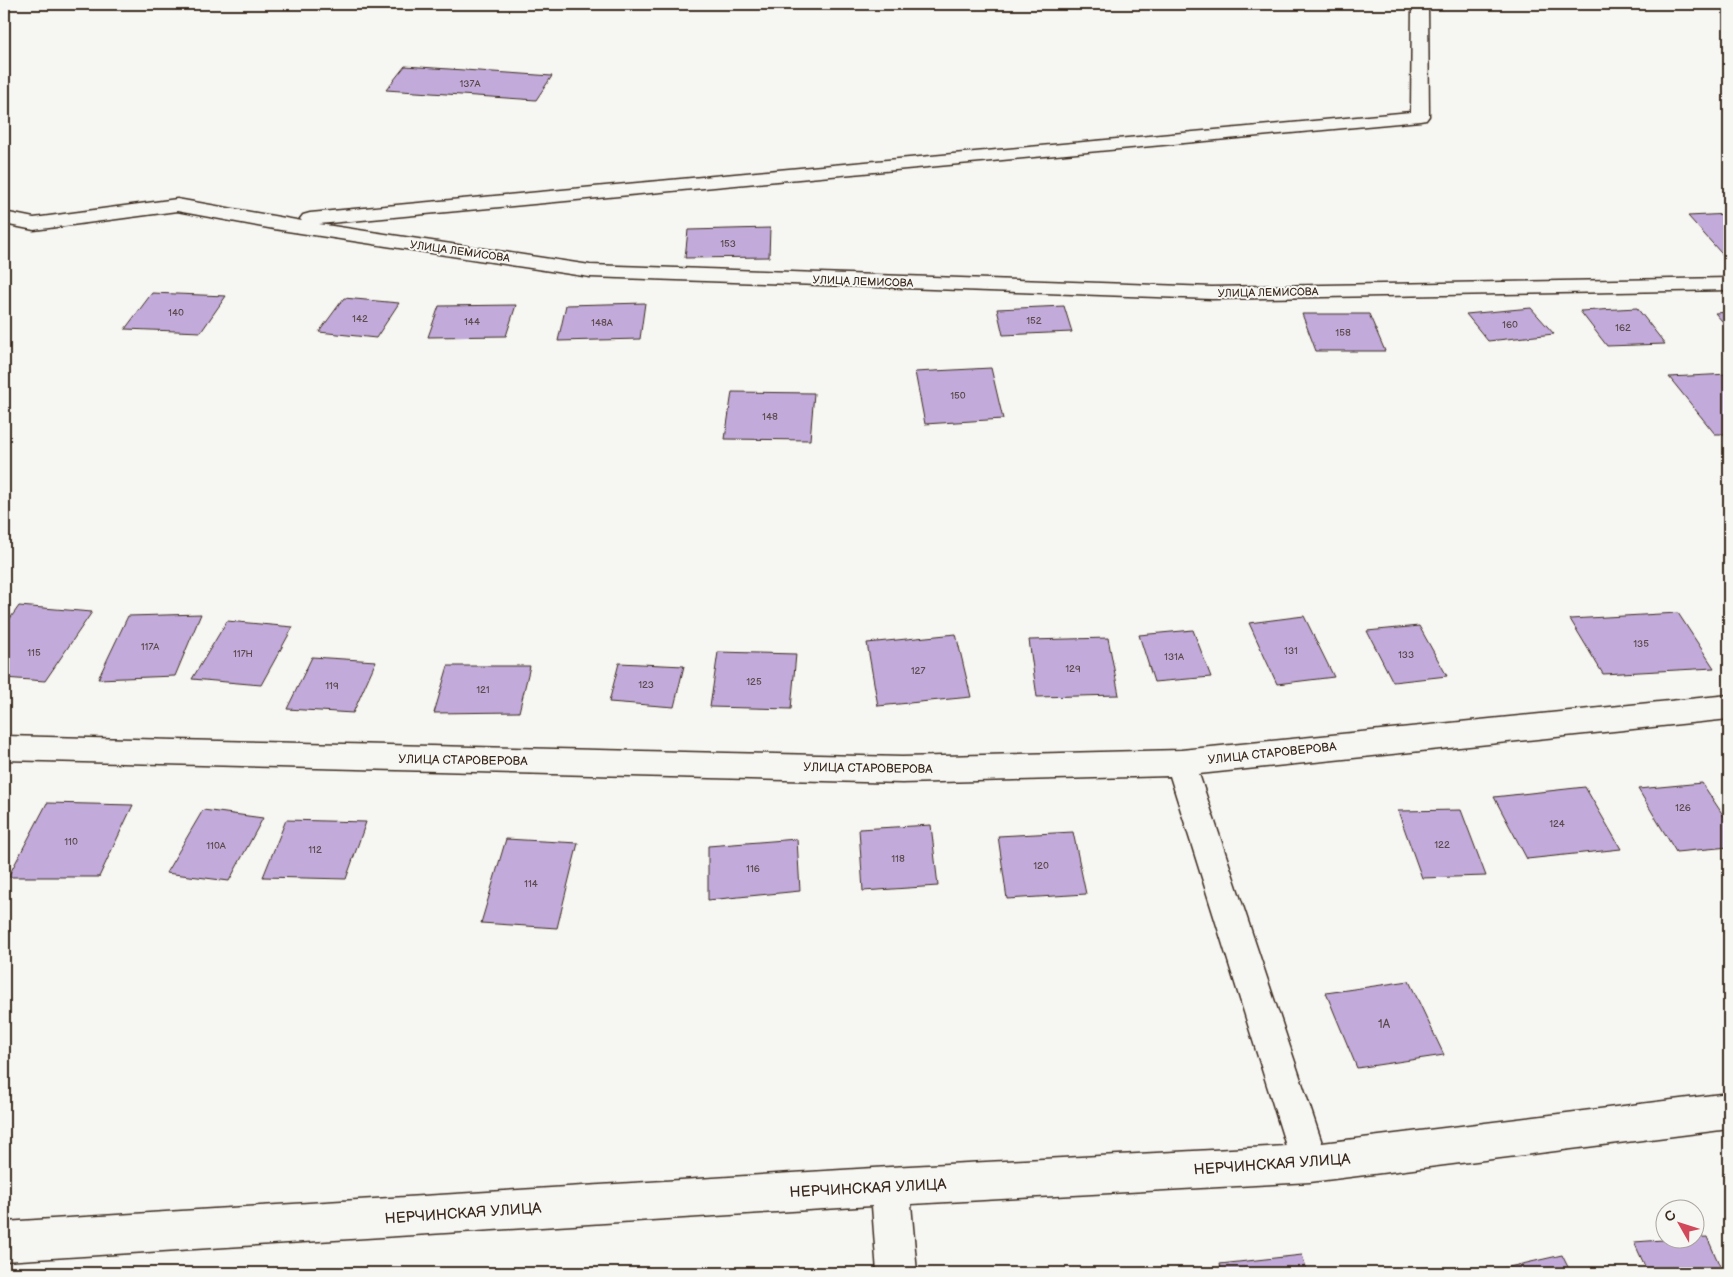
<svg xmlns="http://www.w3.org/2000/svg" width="1733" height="1277" font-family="'Balsamiq Sans',sans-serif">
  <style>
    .building { fill: #c2abda; stroke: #3b2a1e }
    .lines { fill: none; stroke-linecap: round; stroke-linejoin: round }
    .minor-casing { stroke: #3b2a1e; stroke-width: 3 }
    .minor { fill: #f6f6f2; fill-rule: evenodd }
    .labels { text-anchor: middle; stroke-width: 4; stroke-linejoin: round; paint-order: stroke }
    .number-label { font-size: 10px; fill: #5d4a4d }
    .far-street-label { font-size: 11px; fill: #3b2a1e; stroke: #f6f6f2 }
    .street-label { font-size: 12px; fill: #3b2a1e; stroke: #f6f6f2 }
    .near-number-label { font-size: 12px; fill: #5d4a4d }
    .near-street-label { font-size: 15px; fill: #3b2a1e; stroke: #f6f6f2 }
  </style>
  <rect width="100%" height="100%" fill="#f6f6f2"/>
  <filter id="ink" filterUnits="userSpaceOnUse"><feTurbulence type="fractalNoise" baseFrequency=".02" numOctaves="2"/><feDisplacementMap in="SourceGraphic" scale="10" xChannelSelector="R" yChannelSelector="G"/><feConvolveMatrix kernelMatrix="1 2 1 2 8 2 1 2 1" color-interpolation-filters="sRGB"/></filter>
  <g filter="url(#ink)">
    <path class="building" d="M405,66L552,76L536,100L386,90Z
      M1729,214V262L1688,216Z
      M770,228L769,257L685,258L688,230Z
      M152,293L226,296L201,332L125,329Z
      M344,298L399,303L376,338L319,332Z
      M645,303L640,339L558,341L566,305Z
      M516,305L506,336L428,337L439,306Z
      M1064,306L1072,332L1003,335L997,309Z
      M1531,308L1554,334L1488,341L1466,314Z
      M1637,308L1665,344L1607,346L1580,311Z
      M1729,312V329L1715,313Z
      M1302,314H1369L1385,351H1316Z
      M991,368L1003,419L925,424L915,372Z
      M1729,374V434H1715L1669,377Z
      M732,392L814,393L810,440L725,439Z
      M19,606L92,612L45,681L4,678V627Z
      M1678,613L1714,668L1603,674L1570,619Z
      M201,614L175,676L98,679L128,616Z
      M1304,616L1334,677L1277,684L1249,623Z
      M227,621L293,627L261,685L192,679Z
      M1419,626L1447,676L1393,682L1367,631Z
      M1193,630L1211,677L1154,682L1139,635Z
      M956,634L971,697L878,706L867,643Z
      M1108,638L1119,695L1037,697L1029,640Z
      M718,652L796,654L791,709L710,707Z
      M312,657L376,661L353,713L287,709Z
      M619,663L684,666L674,707L609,702Z
      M448,666H530L519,712L434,713Z
      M1702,783L1729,824V847L1676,852L1638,789Z
      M1585,787L1621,849L1527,859L1494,797Z
      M47,803L133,805L99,877H8Z
      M203,810L263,818L229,881L166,873Z
      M1461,810L1486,876L1422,878L1398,811Z
      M286,820L366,822L346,879L263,877Z
      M931,825L938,886L863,891L859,829Z
      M1073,832L1086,894L1007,899L998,836Z
      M506,839L578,843L557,928L481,923Z
      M797,839L800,891L708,900V846Z
      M1409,981L1444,1055L1357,1068L1326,993Z
      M1707,1237L1723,1273H1648L1634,1242Z
      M1302,1255L1308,1273H1222L1220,1264Z
      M1562,1255L1571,1273H1502L1500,1269Z"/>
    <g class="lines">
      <defs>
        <path id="minor" d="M1412,4H1428L1429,116L1426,120L1420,121L319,224L590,265L1212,287L1729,278V290L1212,299L590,277L274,229L177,211L34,230L4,224V212L34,218L177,199L302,221L300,219L303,215L310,213L1411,112Z
          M1729,695V719L1199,774L1322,1143L1729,1093V1129L1310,1182L911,1204L917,1273H877L872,1206L4,1261V1222L890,1167L1286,1146L1170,776L902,783L4,760V736L902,757L1181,750Z"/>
      </defs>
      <use href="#minor" class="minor-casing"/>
      <use href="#minor" class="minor"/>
    </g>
  </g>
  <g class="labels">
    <g class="number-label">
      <text x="470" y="87">137А</text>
      <text x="728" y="247">153</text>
      <text x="176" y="316">140</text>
      <text x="360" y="322">142</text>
      <text x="1034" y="324">152</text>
      <text x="472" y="325">144</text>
      <text x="602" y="326">148А</text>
      <text x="1510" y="328">160</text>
      <text x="1623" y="331">162</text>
      <text x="1343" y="336">158</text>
      <text x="958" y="399">150</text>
      <text x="770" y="420">148</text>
      <text x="1641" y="647">135</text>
      <text x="150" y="650">117А</text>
      <text x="1291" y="654">131</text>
      <text x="34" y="656">115</text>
      <text x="243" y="657">117Н</text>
      <text x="1406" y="658">133</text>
      <text x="1174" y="660">131А</text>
      <text x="1073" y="672">129</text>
      <text x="918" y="674">127</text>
      <text x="754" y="685">125</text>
      <text x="646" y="688">123</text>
      <text x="332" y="689">119</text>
      <text x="483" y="693">121</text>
      <text x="1683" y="811">126</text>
      <text x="1557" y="827">124</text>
      <text x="71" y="845">110</text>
      <text x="1442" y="848">122</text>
      <text x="216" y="849">110А</text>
      <text x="315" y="853">112</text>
      <text x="898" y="862">118</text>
      <text x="1041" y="869">120</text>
      <text x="753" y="872">116</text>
      <text x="531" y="887">114</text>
    </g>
    <g class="far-street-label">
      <text transform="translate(460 251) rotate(8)" y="4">УЛИЦА ЛЕМИСОВА</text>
      <text transform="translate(863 281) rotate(2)" y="4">УЛИЦА ЛЕМИСОВА</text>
      <text transform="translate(1268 292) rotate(-1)" y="4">УЛИЦА ЛЕМИСОВА</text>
    </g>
    <g class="street-label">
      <text transform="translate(1272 753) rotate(-6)" y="4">УЛИЦА СТАРОВЕРОВА</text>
      <text transform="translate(463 760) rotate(1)" y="4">УЛИЦА СТАРОВЕРОВА</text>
      <text transform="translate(868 768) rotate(1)" y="4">УЛИЦА СТАРОВЕРОВА</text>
    </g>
    <g class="near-number-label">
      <text x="1384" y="1028">1А</text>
    </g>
    <g class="near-street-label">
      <text transform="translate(1272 1164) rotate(-4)" y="5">НЕРЧИНСКАЯ УЛИЦА</text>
      <text transform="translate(868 1188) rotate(-3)" y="5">НЕРЧИНСКАЯ УЛИЦА</text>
      <text transform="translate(463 1213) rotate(-4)" y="5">НЕРЧИНСКАЯ УЛИЦА</text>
    </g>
  </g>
  <rect width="1733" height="1277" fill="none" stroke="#f6f6f2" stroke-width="20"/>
  <rect x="10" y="10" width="1713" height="1257" fill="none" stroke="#3b2a1e" stroke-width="2" filter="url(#ink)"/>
  <g transform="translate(1680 1224) rotate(309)"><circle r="24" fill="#f6f6f2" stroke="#aba49d"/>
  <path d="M0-4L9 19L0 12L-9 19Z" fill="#d1495b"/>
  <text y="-8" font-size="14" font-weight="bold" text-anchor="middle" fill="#3b2a1e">С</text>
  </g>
</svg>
